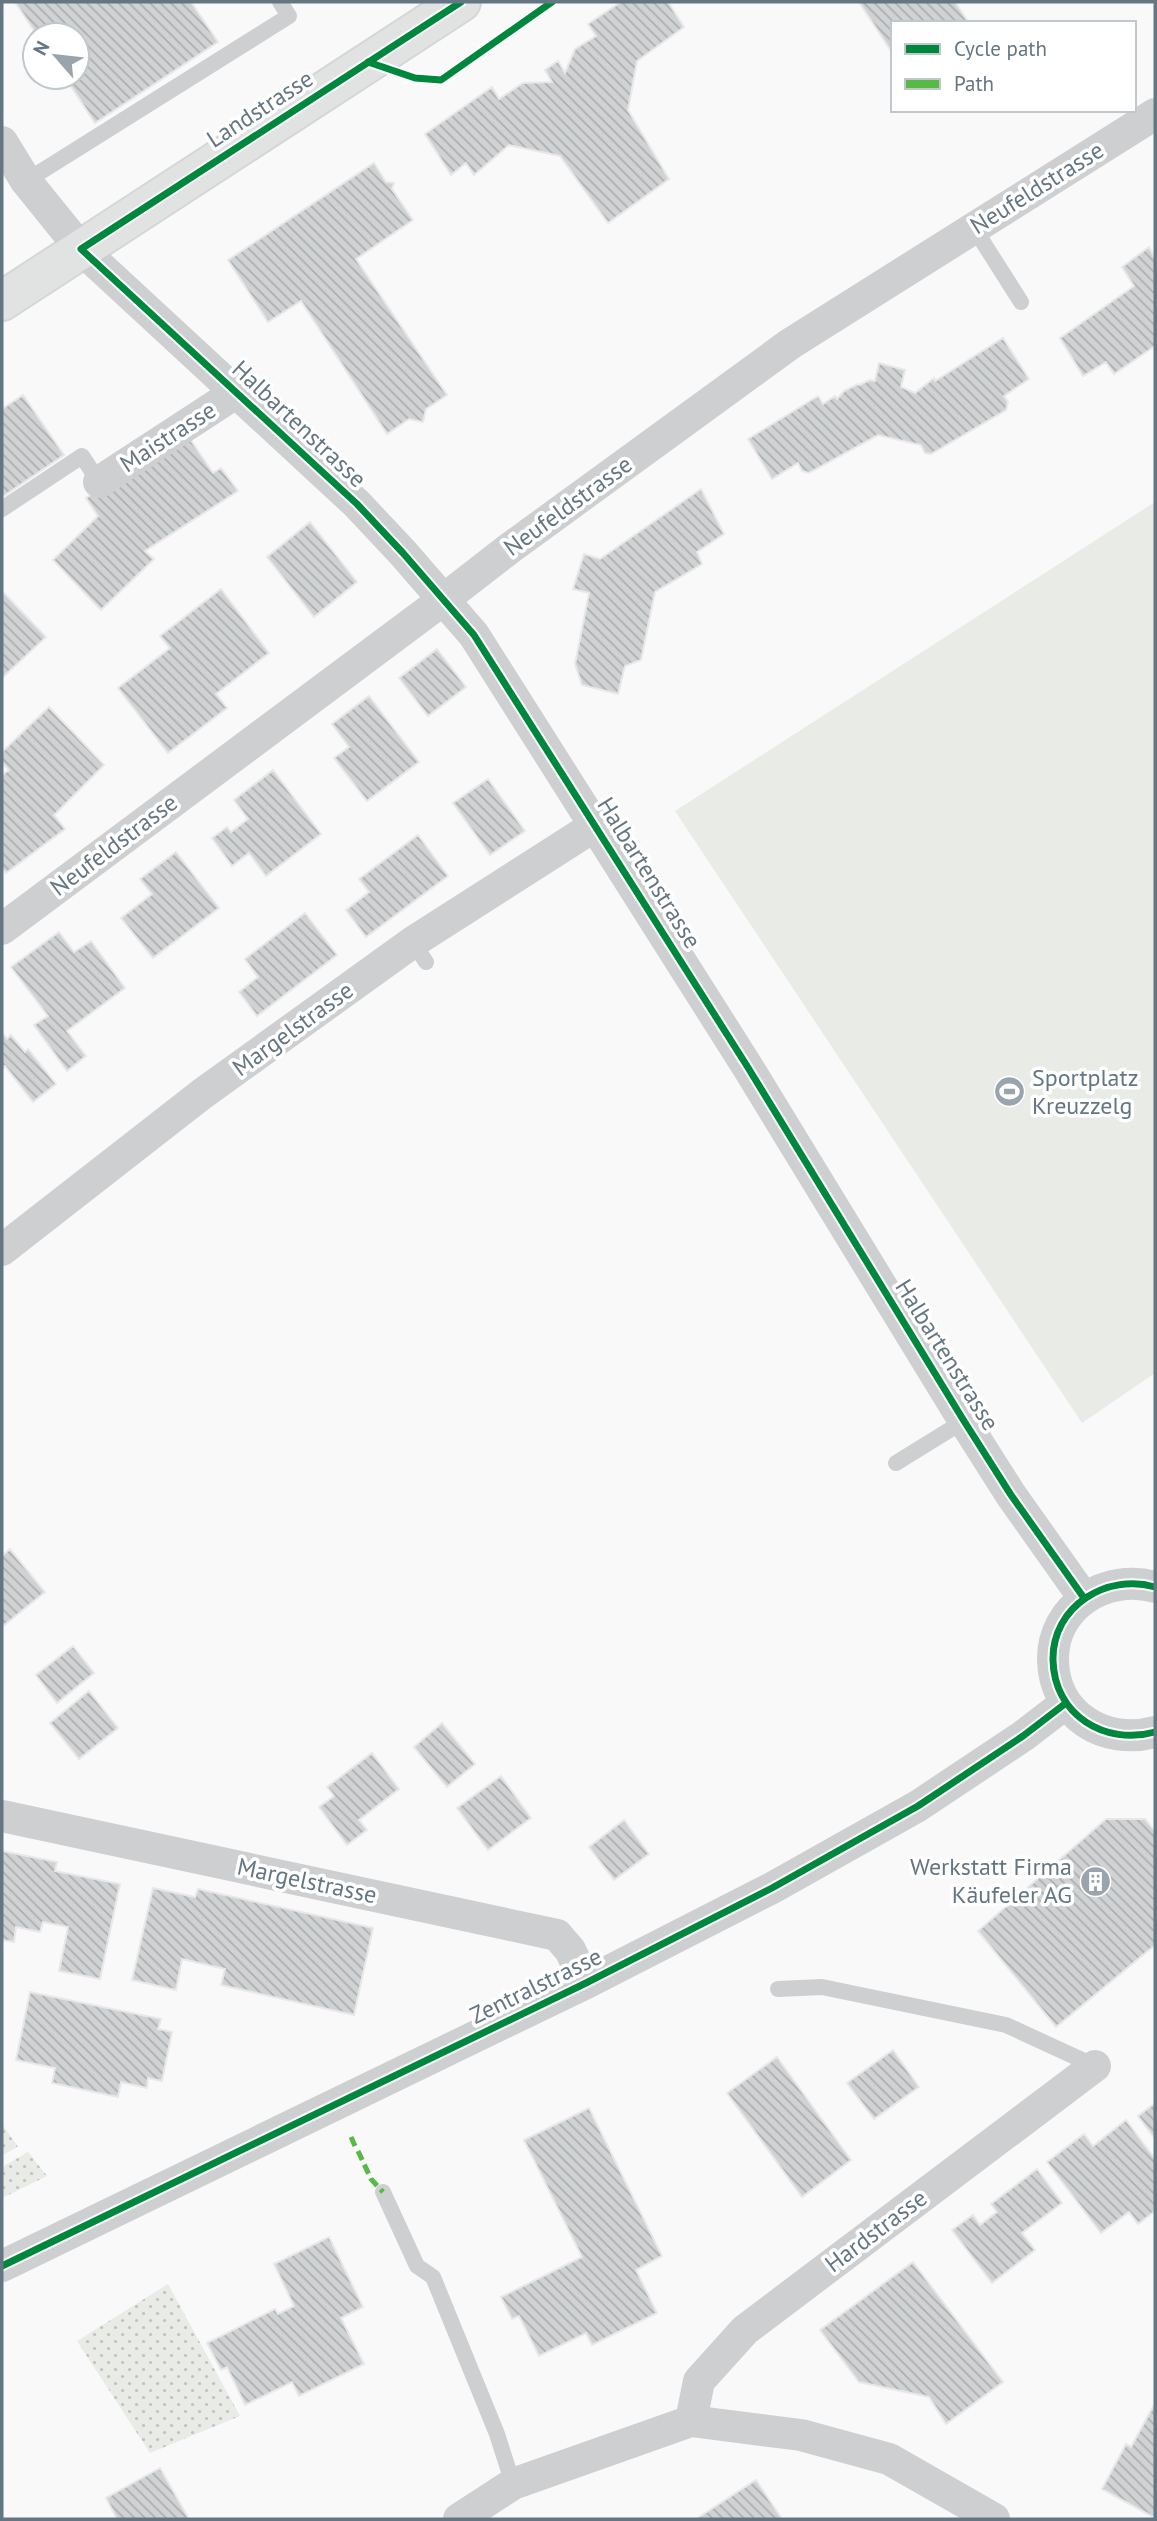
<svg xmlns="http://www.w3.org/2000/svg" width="1157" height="2521" font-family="'PT Sans',sans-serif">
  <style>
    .green { fill: url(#green-dots) }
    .pitch { fill: #e8ebe6 }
    .building { fill: url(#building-back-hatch); stroke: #e8e8e8; stroke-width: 2 }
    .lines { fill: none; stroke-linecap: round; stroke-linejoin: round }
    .secondary-casing { stroke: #d5d6d7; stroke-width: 42 }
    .lane { stroke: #cecfd0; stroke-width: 16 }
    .street { stroke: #cecfd0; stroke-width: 32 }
    .secondary { stroke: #e1e2e2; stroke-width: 38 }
    .quiet { stroke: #58b947; stroke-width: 5; stroke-dasharray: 10 5; stroke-linecap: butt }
    .cycleway-casing { stroke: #fff; stroke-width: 11 }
    .cycleway { stroke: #00873e; stroke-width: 7 }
    .labels { text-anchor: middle; stroke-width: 7; stroke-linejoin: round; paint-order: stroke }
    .street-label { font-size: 24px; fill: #657683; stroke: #fff }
    .poi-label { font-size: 24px; fill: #657683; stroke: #fff; text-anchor: start }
  </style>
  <defs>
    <pattern id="green-dots" width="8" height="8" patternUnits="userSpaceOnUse" patternTransform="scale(1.75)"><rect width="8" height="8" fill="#e8ebe6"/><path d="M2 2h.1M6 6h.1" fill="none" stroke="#c0c3c0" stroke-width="1.8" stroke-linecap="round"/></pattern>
    <pattern id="building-back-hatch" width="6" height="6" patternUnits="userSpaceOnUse" patternTransform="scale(1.75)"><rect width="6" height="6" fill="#d0d2d3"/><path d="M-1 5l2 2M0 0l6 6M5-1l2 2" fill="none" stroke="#acafb1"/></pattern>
  </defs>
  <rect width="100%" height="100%" fill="#f9f9f9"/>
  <path class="green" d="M2,2124L18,2147L2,2155Z
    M28,2152L47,2176L2,2198V2167Z
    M168,2284L240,2416L150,2453L77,2341Z"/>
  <path class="pitch" d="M1155,502V1373L1082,1423L675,811Z"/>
  <path class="building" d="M15,2H191L218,42L95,123L65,77H77V35H37Z
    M621,2H668L684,27L637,61L628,110L669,179L608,223L560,156L509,145L474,175L466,163L451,175L425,134L492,87L499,99L523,83L552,82L545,70L558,61L565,73L575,49L596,36L588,24Z
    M859,2H955L969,23H893V54Z
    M374,163L386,182L394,183L392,189L413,220L356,259L447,395L426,409L423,422L409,419L387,434L301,301L268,322L228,260Z
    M1149,247L1155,259V346L1114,374L1106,362L1083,376L1060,338L1134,286L1122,267Z
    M1003,338L1029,379L1004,396L1008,402L1006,410L931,454L925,453L921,445L878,435L809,473L802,471L798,463L772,479L748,439L818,396L823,404L835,396L837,399L844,391L858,384L859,385L870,380L875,381L879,363L905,370L901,387L915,393L934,378L935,381Z
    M23,395L64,455L2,497V409Z
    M186,433L213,473L221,468L238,491L145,551L154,559L101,610L53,560L98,516L86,498Z
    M701,489L724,534L697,552L702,564L655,592L641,660L625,666L618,694L582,685L575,664L589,593L573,589L584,554L600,559Z
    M310,522L357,582L314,617L267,557Z
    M221,589L269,653L216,694L227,708L168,753L118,688L170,648L160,636Z
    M2,591L46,637L2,678Z
    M437,649L466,687L428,716L399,678Z
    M369,696L419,762L367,801L334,758L349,747L332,724Z
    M49,707L104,765L54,815L65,829L6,873L2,868V775L9,770L2,762V752Z
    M273,770L321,834L266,876L249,853L232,866L212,838L227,827L231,832L248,819L234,800Z
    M488,779L525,831L490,855L453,803Z
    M418,835L448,876L366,937L346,910L369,892L359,879Z
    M176,852L219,908L153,958L121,918L152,894L140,879Z
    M305,913L337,955L257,1016L239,992L258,977L245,959Z
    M59,932L74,952L91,941L125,988L67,1031L86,1056L67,1071L34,1025L48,1016L11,967Z
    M2,1032L7,1039L11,1035L25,1052L28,1049L56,1084L33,1102L5,1066L2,1069Z
    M10,1549L45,1592L2,1627V1556Z
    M73,1646L94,1673L57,1703L36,1675Z
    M89,1691L118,1728L79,1759L50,1723Z
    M442,1723L475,1764L447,1787L414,1747Z
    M372,1753L399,1789L359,1820L367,1830L347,1845L319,1807L334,1796L327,1787Z
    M501,1776L531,1818L488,1850L457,1808Z
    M1106,1819H1145L1155,1831V1945L1056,2027L978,1931Z
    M624,1820L649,1854L614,1880L589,1847Z
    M2,1851L57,1862L55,1871L120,1884L100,1979L59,1971L68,1927L43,1922L40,1932L16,1927L14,1942L2,1940Z
    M153,1888L195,1897L198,1889L373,1928L354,2015L221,1985L225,1969L182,1959L176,1990L132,1980Z
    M30,1992L161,2019L158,2029L172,2032L162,2081L148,2078L147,2088L121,2082L118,2097L52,2083L55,2068L16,2060Z
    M893,2050L919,2087L874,2119L847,2083Z
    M777,2057L851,2160L802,2197L727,2093Z
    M1155,2103V2139L1138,2116Z
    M589,2108L662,2256L636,2270L657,2313L592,2345L586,2333L539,2356L519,2316L512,2319L501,2297L582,2257L524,2140Z
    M1126,2120L1155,2159V2211L1138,2224L1129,2212L1101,2233L1047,2162L1084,2134L1093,2146Z
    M1037,2169L1062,2203L1022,2233L1035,2250L992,2283L952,2230L973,2215L980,2225L997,2212L991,2204Z
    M329,2237L363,2307L341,2318L364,2364L299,2396L292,2382L245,2405L227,2367L221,2370L207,2343L275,2309L278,2314L294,2306L274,2264Z
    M913,2262L1003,2382L946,2424L929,2397L859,2382L820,2330Z
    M1155,2403V2518L1102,2489L1126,2444L1131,2447Z
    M160,2468L189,2519H117L106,2498Z
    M756,2480L782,2519H696Z"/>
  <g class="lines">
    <defs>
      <path id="secondary" d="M2,301L461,2"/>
    </defs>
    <use href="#secondary" class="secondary-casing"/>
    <path class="lane" d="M26,181L289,16L280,2
      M974,228L1021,302
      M2,509L82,456L99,482
      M413,942L426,962
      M896,1463L964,1421
      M778,1989L822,1987L1006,2025L1095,2066
      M383,2192L417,2266L433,2277L497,2434L513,2484"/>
    <path class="street" d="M2,142L26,181L81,249L357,504L403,553L474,635L747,1066L964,1421L1011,1495L1084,1598
      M99,482L237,392
      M2,929L443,600L510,548L790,344L1155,114
      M2,1250L202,1094L413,942L596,825
      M1155,1587C1107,1573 1052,1606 1053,1660C1054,1715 1105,1746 1155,1732
      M2,1816L557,1935L570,1950L586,1983
      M2,2266L586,1983L772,1888L918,1806L1023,1736L1066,1703
      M691,2421L699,2381L745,2330L1095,2066
      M459,2519L513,2484L691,2421L801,2435L889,2459L994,2519"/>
    <use href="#secondary" class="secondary"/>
    <path class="quiet" d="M351,2137L355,2146
      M358,2151L371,2179L383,2192"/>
    <defs>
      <path id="cycleway" d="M461,2L81,249L357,504L403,553L474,635L747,1066L964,1421L1011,1495L1084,1598
        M368,62L415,78L441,80L552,2
        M1155,1587C1107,1573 1052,1606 1053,1660C1054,1715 1105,1746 1155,1732
        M2,2266L586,1983L772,1888L918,1806L1023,1736L1066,1703"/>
    </defs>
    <use href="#cycleway" class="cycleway-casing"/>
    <use href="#cycleway" class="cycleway"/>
  </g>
  <defs>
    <symbol id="stadium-disc" viewBox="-11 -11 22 22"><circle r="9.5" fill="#99a4ac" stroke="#fff"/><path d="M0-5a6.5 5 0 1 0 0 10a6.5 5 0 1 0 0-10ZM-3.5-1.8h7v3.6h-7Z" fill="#fff"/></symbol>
    <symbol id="building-disc" viewBox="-11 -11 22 22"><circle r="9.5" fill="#99a4ac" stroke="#fff"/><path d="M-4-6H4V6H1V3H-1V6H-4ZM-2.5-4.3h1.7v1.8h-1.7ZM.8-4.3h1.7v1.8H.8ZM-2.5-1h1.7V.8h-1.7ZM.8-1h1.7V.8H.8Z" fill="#fff"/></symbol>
  </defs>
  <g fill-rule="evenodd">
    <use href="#stadium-disc" x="992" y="1074" width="35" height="35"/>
    <use href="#building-disc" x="1078" y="1864" width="35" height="35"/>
  </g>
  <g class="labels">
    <g class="street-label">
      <text transform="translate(260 109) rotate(-33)" y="8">Landstrasse</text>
      <text transform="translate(1037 188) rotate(-32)" y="8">Neufeldstrasse</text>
      <text transform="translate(299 424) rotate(43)" y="8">Halbartenstrasse</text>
      <text transform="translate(168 437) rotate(-33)" y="8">Maistrasse</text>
      <text transform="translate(568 506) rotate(-36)" y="8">Neufeldstrasse</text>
      <text transform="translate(114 845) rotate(-37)" y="8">Neufeldstrasse</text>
      <text transform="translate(649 873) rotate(58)" y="8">Halbartenstrasse</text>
      <text transform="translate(293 1029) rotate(-36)" y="8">Margelstrasse</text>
      <text transform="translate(947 1355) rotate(58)" y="8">Halbartenstrasse</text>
      <text transform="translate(307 1881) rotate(12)" y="8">Margelstrasse</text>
      <text transform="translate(536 1986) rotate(-26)" y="8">Zentralstrasse</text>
      <text transform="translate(876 2231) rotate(-37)" y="8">Hardstrasse</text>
    </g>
    <g class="poi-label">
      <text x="1032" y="1086">Sportplatz<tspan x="1032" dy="28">Kreuzzelg</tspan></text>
      <text x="1072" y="1875" text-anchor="end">Werkstatt Firma<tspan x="1072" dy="28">Käufeler AG</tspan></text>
    </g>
  </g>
  <rect width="1157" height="2521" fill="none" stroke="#657683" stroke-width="7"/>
  <rect x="891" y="21" width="245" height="91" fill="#ffffff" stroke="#c1c8cd" stroke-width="2"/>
  <rect x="905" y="44" width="35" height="10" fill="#00873e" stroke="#c1c8cd" stroke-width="2"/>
  <text x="954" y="56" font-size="21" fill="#657683">Cycle path</text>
  <rect x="905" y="79" width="35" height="10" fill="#58b947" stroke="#c1c8cd" stroke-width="2"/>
  <text x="954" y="91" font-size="21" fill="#657683">Path</text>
  <g transform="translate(56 56) rotate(298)"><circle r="33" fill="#ffffff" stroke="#c1c8cd" stroke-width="2"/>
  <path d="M0-5L12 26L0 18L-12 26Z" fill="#99a4ac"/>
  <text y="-10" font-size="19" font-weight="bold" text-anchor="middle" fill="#657683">N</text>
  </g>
</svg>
